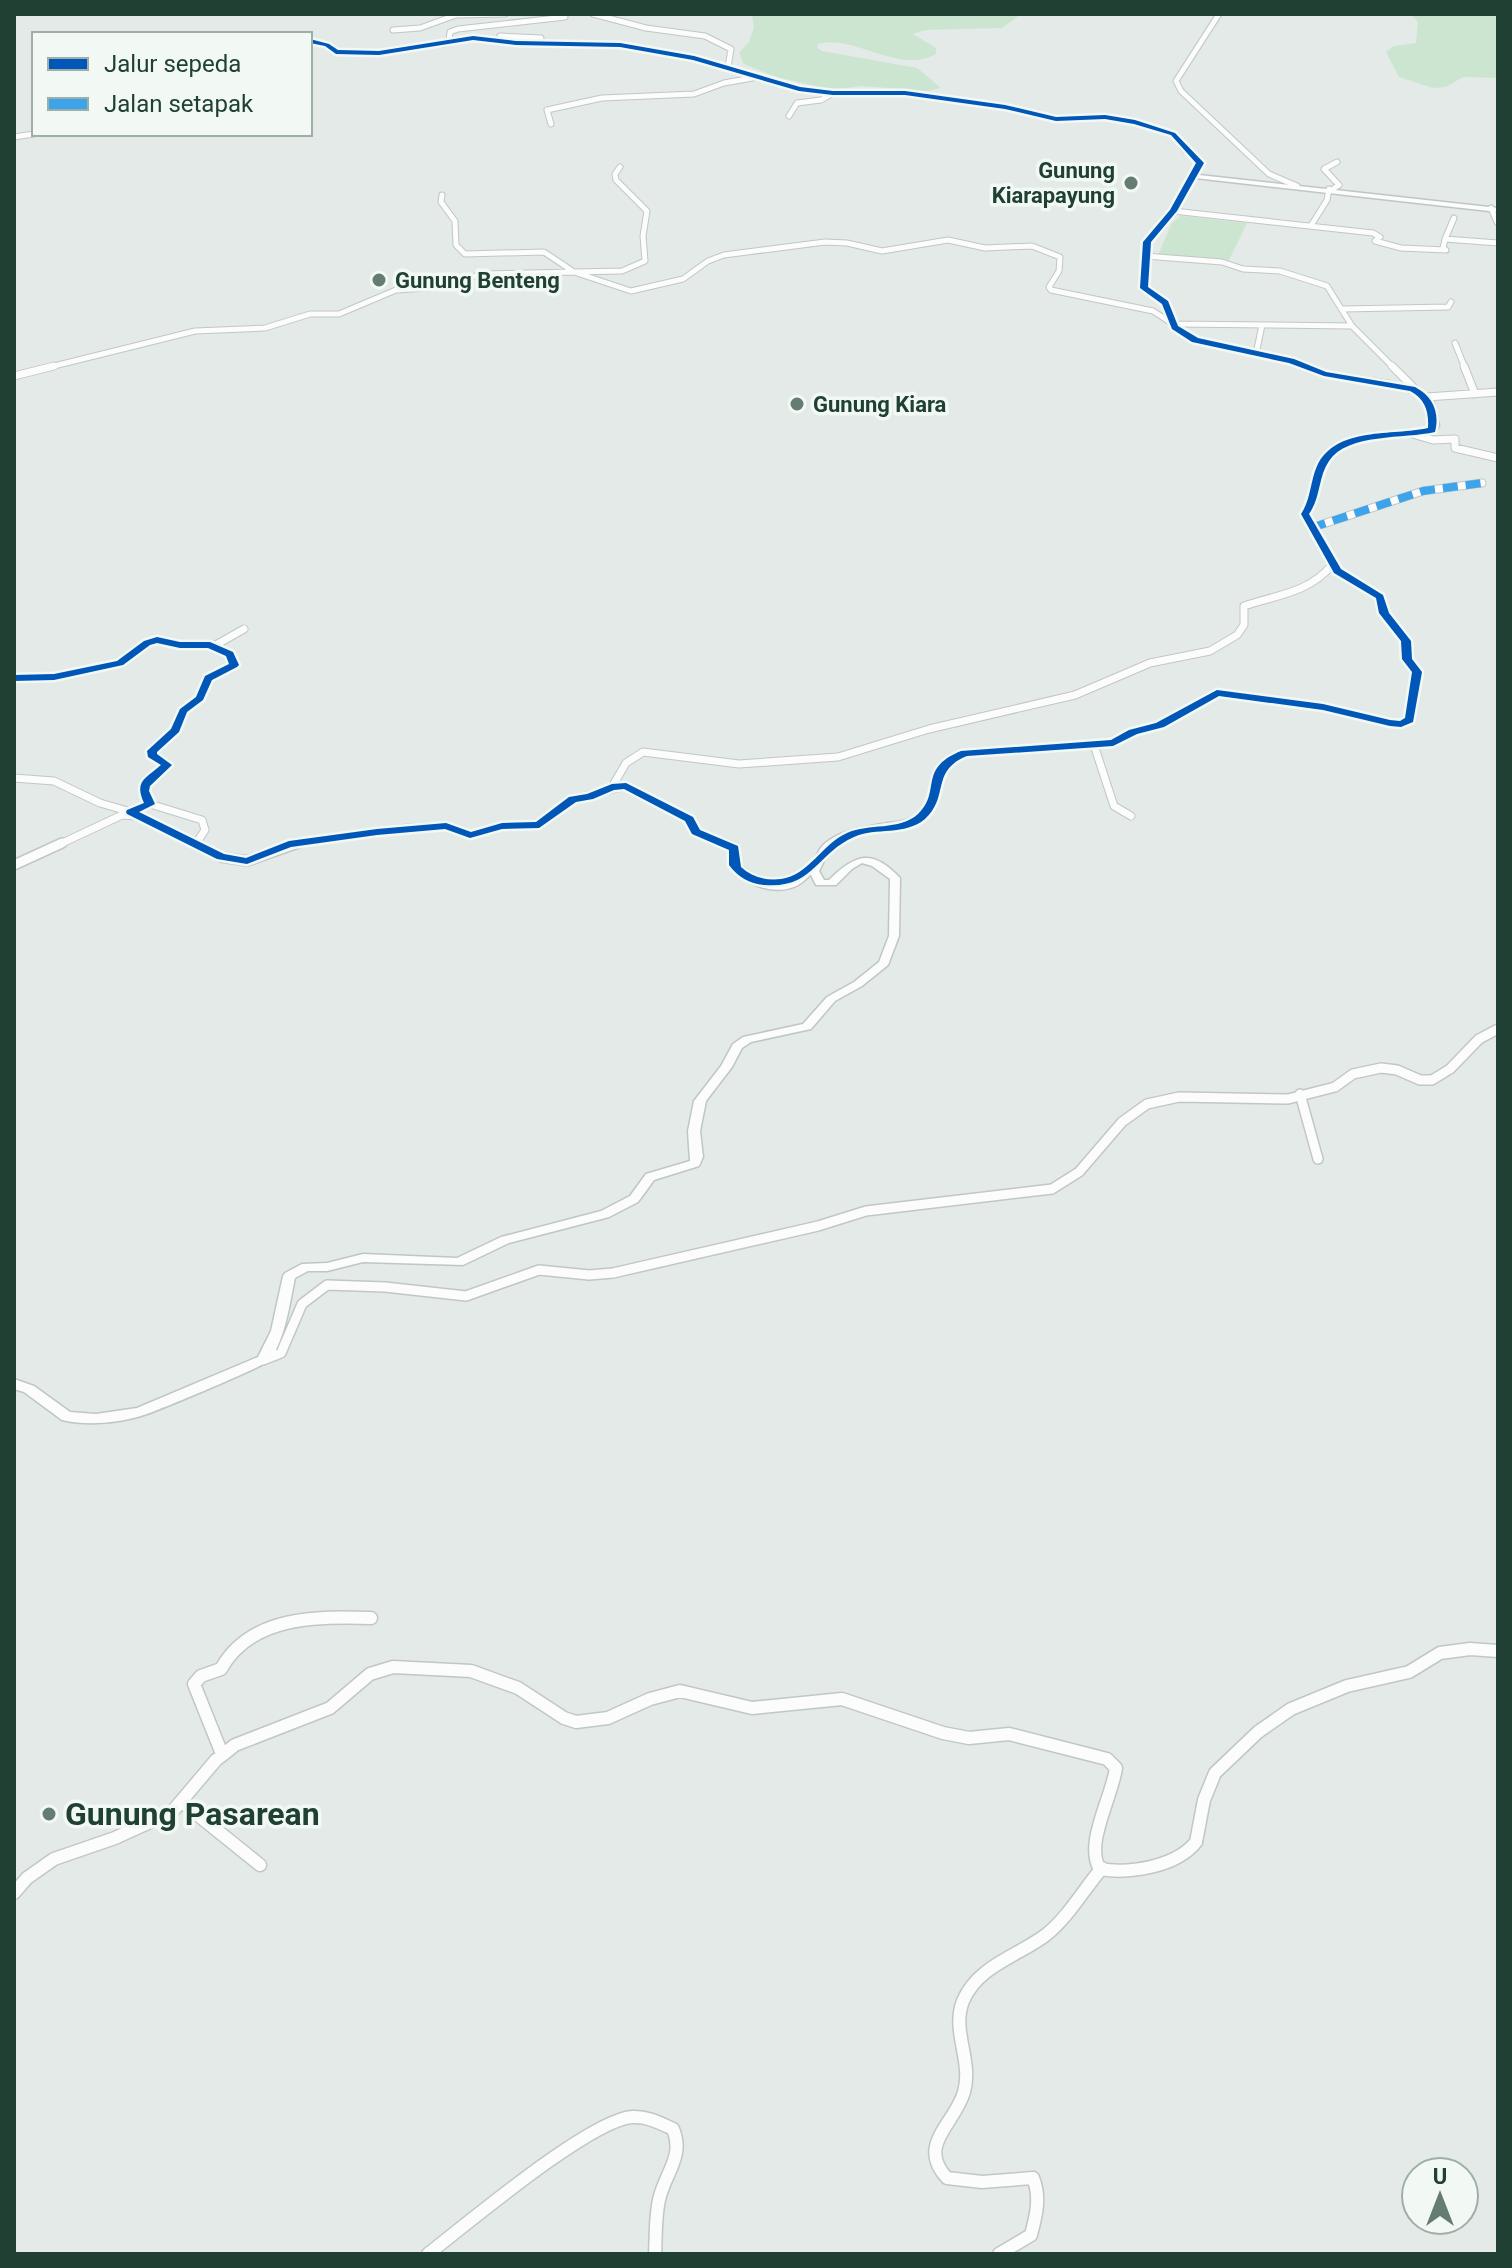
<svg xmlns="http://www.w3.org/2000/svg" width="1512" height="2268" font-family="Roboto,sans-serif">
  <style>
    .green { fill: #cbe5d0 }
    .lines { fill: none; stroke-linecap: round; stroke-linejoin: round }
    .street-far3-casing { stroke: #c1c7c4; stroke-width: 7 }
    .street-far2-casing { stroke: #c1c7c4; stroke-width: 9 }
    .street-far1-casing { stroke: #c1c7c4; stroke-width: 12 }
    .street-casing { stroke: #c1c7c4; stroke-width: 15 }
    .secondary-casing { stroke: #bdc7c3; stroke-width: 3 }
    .street-far3 { stroke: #fbfcfb; stroke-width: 5 }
    .street-far2 { stroke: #fbfcfb; stroke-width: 7 }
    .street-far1 { stroke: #fbfcfb; stroke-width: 9 }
    .street { stroke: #fbfcfb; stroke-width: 12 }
    .secondary { fill: #fbfcfb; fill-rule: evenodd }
    .quiet { stroke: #3da4eb; stroke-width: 8; stroke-dasharray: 15 8; stroke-linecap: butt }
    .cycleway-casing { stroke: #f2f9f5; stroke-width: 5 }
    .cycleway { fill: #0057b8; fill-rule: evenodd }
    .poi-dot { fill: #647c72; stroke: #f2f9f5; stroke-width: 3 }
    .labels { text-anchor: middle; stroke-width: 7; stroke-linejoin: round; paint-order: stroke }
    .far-poi-label { font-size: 22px; font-weight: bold; fill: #1f4033; stroke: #f2f9f5; text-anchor: start }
    .near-poi-label { font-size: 32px; font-weight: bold; fill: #1f4033; stroke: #f2f9f5; text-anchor: start }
  </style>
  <rect width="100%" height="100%" fill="#e4eae7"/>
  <path class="green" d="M752,14H1021L1002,28L925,30L913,34L936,48V54C899,75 853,33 818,44L817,48L822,51L917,68L941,88L927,91L862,86L832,90L777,77L744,64L739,53L749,42L754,28Z
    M1410,14H1498V78L1463,77L1446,87L1433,88L1399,77L1386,52L1394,46L1416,43L1418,22Z
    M1181,216L1247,223L1229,260L1158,255L1172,223Z"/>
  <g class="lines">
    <defs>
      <path id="street-far3" d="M593,14L646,28L705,36L731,49L728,67
        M1219,14L1176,81L1181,91L1269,174L1297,186
        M393,30L420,28L456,15L505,14
        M500,36L541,38
        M310,41L327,45L336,52L379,53L473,38L516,43L620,45L694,58L799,89L833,93H905L1005,107L1056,119L1105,117L1135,122L1173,134L1186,151L1200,161L1193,176
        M443,44L449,40L450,32L458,29L565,17
        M789,116L797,103L821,100L833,93
        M551,124L547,110L602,98L694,94L724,83L758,77
        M14,137L34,134
        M1333,189L1339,185L1324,169L1337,162
        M442,195L441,202L455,221L456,245L465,254L544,252L574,272L622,271L645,261L643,236L647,211L616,180L615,174L620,167
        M1491,208L1497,222
        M1173,211L1373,233L1380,237L1375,241L1401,248L1446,250L1443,248L1445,239L1498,243
        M1312,224L1327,200L1329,189
        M1445,239L1454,218
        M1145,256L1222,262L1243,269L1280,271L1327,286L1352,326L1394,368
        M1342,309L1448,307L1451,302
        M1455,343L1465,368
        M1256,354L1262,325
        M46,368L195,331L265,328L310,314H339L396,290L443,287L481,274L574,272L631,291L683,279L708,261L724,255L825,242L847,243L882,251L948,240L985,248L1032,246L1060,257L1059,271L1049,287L1051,290L1153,311L1173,324L1352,326"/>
      <path id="street-far2" d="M1392,366L1418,392
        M1464,366L1475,394
        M14,376L54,366
        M1427,397L1498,392
        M1409,433L1433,440L1455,439V448L1498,458
        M1311,528L1423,491L1482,483
        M214,646L244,629
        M14,678L54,677L120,663L147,643L157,640L180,645H210L230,654L234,665L208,678L200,698L183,711L175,730L152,751V755L167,765C151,780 139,781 150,804L131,812L197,845
        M1094,745L1114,806L1131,816
        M14,778L54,781L100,803L131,812
        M612,787L626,763L643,752L739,764L838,757L929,729L1075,695L1150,663L1210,651L1237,635L1244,625V606C1276,595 1309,593 1332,565
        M150,804L202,820L205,830L195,845
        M58,845L122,815L136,816
        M287,845L408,828L446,826L470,835L502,826L539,825L573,799L626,786L689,819L696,832L726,845"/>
      <path id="street-far1" d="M193,843L221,857L247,861L298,843
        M722,843L734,848V865C748,880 773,891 794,882C801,879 807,871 814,866
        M14,865L62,843
        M1300,1094L1318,1159
        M263,1360L281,1353L302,1304L327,1285L385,1287L466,1296L539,1270L589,1275L613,1273L818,1226L866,1211L1052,1189L1079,1172L1122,1122L1147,1104L1179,1097L1288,1099L1335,1087L1353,1074L1381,1068L1397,1070L1420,1080H1432L1450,1069L1479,1039L1498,1029"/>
      <path id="street" d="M222,1754L194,1684L201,1676L221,1669C250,1616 317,1616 371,1618
        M183,1803L260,1865
        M14,1893L27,1878L54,1859L115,1838L172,1812L216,1760L235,1745L330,1708L370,1674L393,1667L471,1671L518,1688L564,1718L576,1722L608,1718L650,1699L680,1691L752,1708L842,1699L943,1733L969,1738L1009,1734L1107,1759L1116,1768C1112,1797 1084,1845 1100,1869C1129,1874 1176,1867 1196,1842L1204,1800L1215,1773L1258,1732L1291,1709L1347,1686L1409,1672L1440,1653L1470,1649L1498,1651
        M428,2254C467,2224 590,2120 632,2117C647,2116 660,2123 673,2129C684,2155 667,2171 660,2196C655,2213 656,2236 655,2254
        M999,2254L1031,2235C1036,2216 1041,2197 1033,2178L982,2182L947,2178C916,2145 955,2124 964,2092C973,2061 951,2031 963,2001C978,1965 1019,1956 1047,1934C1069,1916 1084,1889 1102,1868"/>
      <path id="secondary" d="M1190,174L1498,208V212L1195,178L1175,215L1151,242L1148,288L1168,301L1178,326L1198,338L1294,359L1326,372L1388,381L1421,390L1434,403L1439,426L1435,432C1405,439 1347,433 1329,461C1318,477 1321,497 1309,514L1341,569L1383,595L1389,613L1411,641L1412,659L1422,672L1413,722L1401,727L1390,726L1323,710L1219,696L1164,727L1137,734L1113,746L966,756C959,759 950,761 945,768C936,785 942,806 925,819C899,838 857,824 831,849C826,854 823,864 819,871L824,880H829C856,853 873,849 900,878L899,936L888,965L862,986L835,1001L811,1029L751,1042L742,1048L732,1067L706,1101L700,1131L703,1157L699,1166L654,1180L638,1202L609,1217L509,1243L463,1265L363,1262L327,1271H308L295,1278C289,1306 286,1336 270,1360C265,1366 155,1412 141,1416C117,1423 87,1426 62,1420L24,1392L14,1389V1379L34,1386L70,1412L96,1414L137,1408L258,1357L271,1331L283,1276L285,1273L302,1264L327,1263L363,1254L457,1258L501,1237L601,1211L630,1196L646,1174L690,1161L688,1131L694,1101L721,1066L733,1044L743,1037L803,1024L827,997L854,982L879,962L889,936L890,879L872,866L862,863L852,869L836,885H816L809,871C812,864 816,856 820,849C833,831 868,826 888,823C899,822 909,821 917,814C945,794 913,765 965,750L1111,740L1129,730L1156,723L1217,690L1323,704L1390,720L1400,721L1405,718L1412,672L1402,659L1401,641L1379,613L1376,598L1334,573L1301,514C1312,497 1310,478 1320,462C1341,427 1394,436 1429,428L1431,426L1426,404L1415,394L1387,385L1324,376L1289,363L1192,342L1172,329L1162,304L1140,289L1143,242L1169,212Z"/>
    </defs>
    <use href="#street-far3" class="street-far3-casing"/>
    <use href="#street-far2" class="street-far2-casing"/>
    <use href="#street-far1" class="street-far1-casing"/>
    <use href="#street" class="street-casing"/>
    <use href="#secondary" class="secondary-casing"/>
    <use href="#street-far3" class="street-far3"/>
    <use href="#street-far2" class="street-far2"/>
    <use href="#street-far1" class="street-far1"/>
    <use href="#street" class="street"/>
    <use href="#secondary" class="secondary"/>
    <path class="quiet" d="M1311,528L1423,491L1482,483"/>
    <defs>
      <path id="cycleway" d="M473,36L516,41L620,43L694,56L800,87L833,91H905L1005,105L1056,117L1105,115L1135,120L1175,133L1204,163L1177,211L1151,242L1148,287L1168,301L1178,326L1198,338L1294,359L1326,372L1415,387C1433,396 1440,413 1435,432C1405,439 1347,433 1329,461C1318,477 1321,497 1309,514L1341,569L1383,595L1389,613L1411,641L1412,659L1422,672L1413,722L1401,727L1390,726L1323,710L1219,696L1164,727L1137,734L1113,746L967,756C930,771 950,796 925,819C905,836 876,827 854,837C817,853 813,889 765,885C750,884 738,877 729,865V850L692,834L685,821L624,789L614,790L593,799L576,802L539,828L502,829L470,838L445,829L377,835L291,847L247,864L217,859L127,814L126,812L127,810L144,803C134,781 145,779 161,765L148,757L147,751L171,729L180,709L196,697L205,676L229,664L226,656L208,648H180L157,643L150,645L123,665L54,680L14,681V675L54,674L117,661L144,641L157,637L180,642H210L233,652L239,665L237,667L212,680L203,700L187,712L179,732L157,752V754L172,765L150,786L149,791L155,804L139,812L224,854L246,858L289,841L377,829L446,823L471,832L502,823L536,822L569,797L587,794L612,784L626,783L693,817L700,830L738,846L741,867C752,877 766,881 781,879C808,876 823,843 847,833C869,823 899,831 918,814C942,791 917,769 961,751L1111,740L1129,730L1156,723L1217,690L1323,704L1390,720L1400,721L1405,718L1412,672L1402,659L1401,641L1379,613L1376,598L1334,573L1301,514C1311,499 1310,482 1317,466C1336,426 1393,436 1428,428C1429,411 1425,399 1410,391L1324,376L1289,363L1192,342L1172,329L1162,304L1140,288L1143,242L1170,210L1196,163L1171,135L1134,124L1105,119L1056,121L1005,109L905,95H833L799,91L693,60L620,47L516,45L473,40L379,55L336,54L325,46L310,43V39L329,44L338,50L379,51Z"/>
    </defs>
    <use href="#cycleway" class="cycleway-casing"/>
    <use href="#cycleway" class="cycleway"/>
  </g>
  <g class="poi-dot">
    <circle cx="1131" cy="183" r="8"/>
    <circle cx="379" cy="280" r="8"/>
    <circle cx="797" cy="404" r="8"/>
    <circle cx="49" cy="1814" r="8"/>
  </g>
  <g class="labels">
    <g class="far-poi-label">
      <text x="1115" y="178" text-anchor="end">Gunung<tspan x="1115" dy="25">Kiarapayung</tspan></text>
      <text x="395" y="288">Gunung Benteng</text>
      <text x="813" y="412">Gunung Kiara</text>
    </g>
    <g class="near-poi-label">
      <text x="65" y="1825">Gunung Pasarean</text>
    </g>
  </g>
  <rect width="1512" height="2268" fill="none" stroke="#1f4033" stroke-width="32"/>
  <rect x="32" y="32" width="280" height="104" fill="#f2f9f5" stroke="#9eafa7" stroke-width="2"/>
  <rect x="48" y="58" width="40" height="12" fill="#0057b8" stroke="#9eafa7" stroke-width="2"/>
  <text x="104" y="72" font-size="24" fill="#1f4033">Jalur sepeda</text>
  <rect x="48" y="98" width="40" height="12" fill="#3da4eb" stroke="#9eafa7" stroke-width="2"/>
  <text x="104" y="112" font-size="24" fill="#1f4033">Jalan setapak</text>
  <g transform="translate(1440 2196)"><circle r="38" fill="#f2f9f5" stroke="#9eafa7" stroke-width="2"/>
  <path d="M0-6L14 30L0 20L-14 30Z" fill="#647c72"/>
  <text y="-12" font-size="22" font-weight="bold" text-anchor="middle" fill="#1f4033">U</text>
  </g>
</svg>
